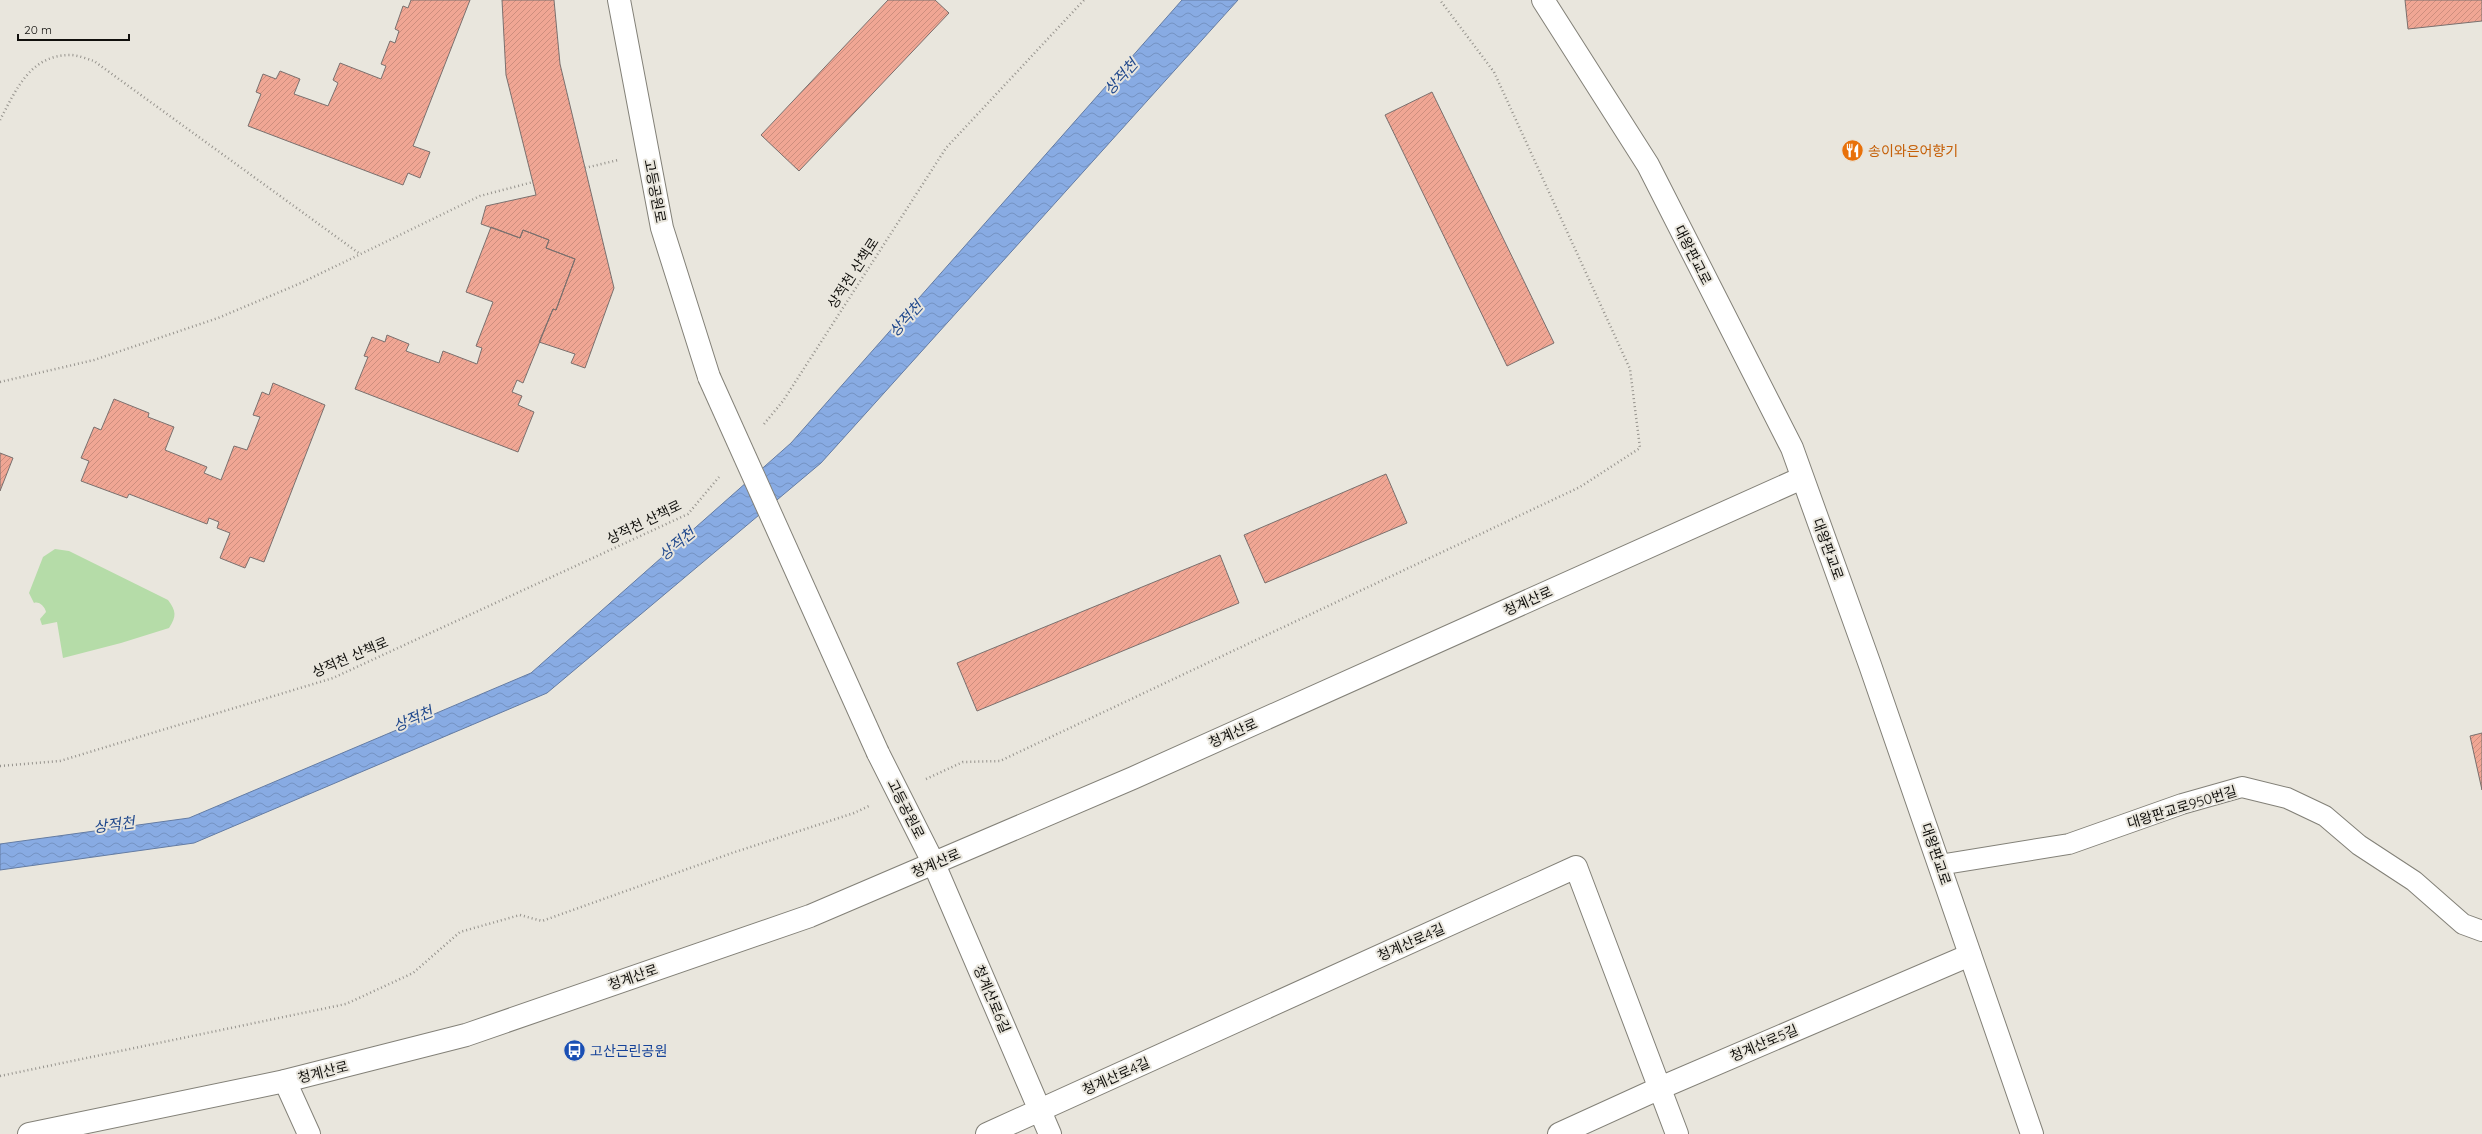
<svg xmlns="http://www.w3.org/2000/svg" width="2482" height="1134" font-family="Quicksand,'Noto Sans KR',sans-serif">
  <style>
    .green { fill: #b5dca8 }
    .water { fill: url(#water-waves); stroke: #647ca3 }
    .building { fill: url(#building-hatch); stroke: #7a706e }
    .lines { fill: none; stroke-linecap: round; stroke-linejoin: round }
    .service-casing { stroke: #838178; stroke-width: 22 }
    .minor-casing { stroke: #838178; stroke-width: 24 }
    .secondary-casing { stroke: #838178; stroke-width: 24 }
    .primary-casing { stroke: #838178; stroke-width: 24 }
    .path { stroke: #96938d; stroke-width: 2.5; stroke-dasharray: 1 3; stroke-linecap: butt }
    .service { stroke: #fff; stroke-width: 20 }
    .minor { stroke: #fff; stroke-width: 22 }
    .secondary { stroke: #fff; stroke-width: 22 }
    .primary { stroke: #fff; stroke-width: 22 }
    .minor-bridge-casing { stroke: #838178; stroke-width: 24; stroke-linecap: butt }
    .minor-bridge { stroke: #fff; stroke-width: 22 }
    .labels { text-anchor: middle; stroke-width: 4; stroke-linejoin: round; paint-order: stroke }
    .food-label { font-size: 14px; fill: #c56008; stroke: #e9e6dd; text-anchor: start }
    .street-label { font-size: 14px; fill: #11100d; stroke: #e9e6dd }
    .transit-label { font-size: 14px; fill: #164399; stroke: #e9e6dd; text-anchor: start }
    .water-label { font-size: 15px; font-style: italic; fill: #20488c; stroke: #e9e6dd }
  </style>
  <defs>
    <pattern id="water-waves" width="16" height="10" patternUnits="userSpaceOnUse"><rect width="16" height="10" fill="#88abe3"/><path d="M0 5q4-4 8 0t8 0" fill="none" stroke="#7492c2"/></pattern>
    <pattern id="building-hatch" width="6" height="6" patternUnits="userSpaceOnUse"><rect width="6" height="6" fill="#f0a694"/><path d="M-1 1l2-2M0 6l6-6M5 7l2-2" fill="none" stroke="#cd8e7e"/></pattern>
  </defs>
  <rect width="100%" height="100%" fill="#e9e6dd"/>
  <path class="green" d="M55,549L69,551L168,600C176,611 177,616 169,628L121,643L63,658L57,622L42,625L40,619L46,612C45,607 39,601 34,603L29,593L43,557Z"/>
  <path class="water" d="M1182,0H1238L821,463L547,693L194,843L0,870V844L189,818L531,673L791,443Z"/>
  <path class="building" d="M411,0H470L413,146L430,152L420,178L408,173L403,185L248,126L261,94L256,92L263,74L276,79L280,71L300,79L294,94L328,106L338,83L333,80L340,63L381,79L386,66L381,64L390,41L395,43L399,31L395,29L403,6L408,8Z
    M502,0H554L560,64L614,288L585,368L571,363L575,354L539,342L553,309L556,310L575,259L546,248L549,240L523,230L520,238L481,224L486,206L536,195L506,75Z
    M888,0H935L949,13L799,171L761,135Z
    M2405,0H2482V21L2408,29Z
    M1432,92L1554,343L1507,366L1385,115Z
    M491,227L520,238L523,230L549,240L546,248L575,259L556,310L553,309L523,383L517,380L512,392L522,396L518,405L534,412L518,452L355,389L368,357L364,356L372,337L385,342L387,335L409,344L406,351L439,363L443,351L477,364L482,348L476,346L493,302L466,292Z
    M273,383L325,405L264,562L250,557L245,568L220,558L230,533L217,528L219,522L209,518L207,524L129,494L127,498L81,481L89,461L81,458L94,427L101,430L114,399L149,413L148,417L174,427L165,450L207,467L204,473L221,480L234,446L247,450L260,417L253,415L262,392L269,395Z
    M0,453L13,458L0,491Z
    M1386,474L1407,523L1265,583L1244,535Z
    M1220,555L1239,603L977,711L957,663Z
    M2482,733V790L2470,736Z"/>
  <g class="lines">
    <defs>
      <path id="service" d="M1939,865L2069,844L2182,804L2242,787L2287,798L2325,816L2359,845L2414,881L2463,924L2482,931"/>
      <path id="minor" d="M619,0L662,228L709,377
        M878,753L934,864L1050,1134
        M285,1081L309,1134
        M987,1134L1576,867L1677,1134
        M1559,1134L1660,1088L1970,955"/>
      <path id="secondary" d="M29,1134L285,1081L466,1035L810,916L1133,778L1802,478"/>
      <path id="primary" d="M1543,0L1648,165L1792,448L1870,665L2032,1134"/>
    </defs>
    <use href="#service" class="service-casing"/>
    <use href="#minor" class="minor-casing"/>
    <use href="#secondary" class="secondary-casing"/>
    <use href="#primary" class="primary-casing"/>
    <path class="path" d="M0,120C16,90 30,55 70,55C78,55 87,59 94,61L360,254
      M585,168L618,160
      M0,382L94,360L218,318L301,283L480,196L533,182
      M764,424L783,401L946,148L1084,0
      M0,766L60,761L333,678L688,514L719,477
      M926,779L963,762L1000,761L1580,487L1640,448L1630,369L1494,72L1440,0
      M0,1076L346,1004L413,973L460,932L520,915L542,921L732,853L854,813L869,806"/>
    <use href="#service" class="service"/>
    <use href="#minor" class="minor"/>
    <use href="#secondary" class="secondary"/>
    <use href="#primary" class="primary"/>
    <defs>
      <path id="minor-bridge" d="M709,377L878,753"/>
    </defs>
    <use href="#minor-bridge" class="minor-bridge-casing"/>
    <use href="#minor-bridge" class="minor-bridge"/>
  </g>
  <defs>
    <symbol id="restaurant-disc" viewBox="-11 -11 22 22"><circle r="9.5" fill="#e8710a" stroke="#e9e6dd"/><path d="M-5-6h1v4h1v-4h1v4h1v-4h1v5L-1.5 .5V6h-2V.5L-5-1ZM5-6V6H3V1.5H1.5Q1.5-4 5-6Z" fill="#fff"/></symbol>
    <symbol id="bus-disc" viewBox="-11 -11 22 22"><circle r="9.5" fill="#1a4fb4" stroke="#e9e6dd"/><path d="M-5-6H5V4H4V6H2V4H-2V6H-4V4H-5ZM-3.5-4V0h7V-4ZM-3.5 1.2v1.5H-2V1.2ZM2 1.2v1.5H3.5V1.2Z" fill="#fff"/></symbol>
  </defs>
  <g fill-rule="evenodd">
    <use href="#restaurant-disc" x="1840" y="138" width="25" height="25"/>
    <use href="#bus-disc" x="562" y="1038" width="25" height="25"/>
  </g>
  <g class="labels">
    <g class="food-label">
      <text x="1868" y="156">송이와은어향기</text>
    </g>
    <g class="street-label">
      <text transform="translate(655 191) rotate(79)" y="5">고등공원로</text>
      <text transform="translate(1693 255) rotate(63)" y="5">대왕판교로</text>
      <text transform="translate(853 273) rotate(-57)" y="5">상적천 산책로</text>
      <text transform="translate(644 522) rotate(-26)" y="5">상적천 산책로</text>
      <text transform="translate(1828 549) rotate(70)" y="5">대왕판교로</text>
      <text transform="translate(1528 601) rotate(-24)" y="5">청계산로</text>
      <text transform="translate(350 657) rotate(-23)" y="5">상적천 산책로</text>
      <text transform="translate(1233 733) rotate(-24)" y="5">청계산로</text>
      <text transform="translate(2182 807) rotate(-17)" y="5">대왕판교로950번길</text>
      <text transform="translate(906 809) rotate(63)" y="5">고등공원로</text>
      <text transform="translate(1936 854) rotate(71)" y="5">대왕판교로</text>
      <text transform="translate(936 863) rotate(-23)" y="5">청계산로</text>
      <text transform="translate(1411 942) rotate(-24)" y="5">청계산로4길</text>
      <text transform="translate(633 977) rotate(-19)" y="5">청계산로</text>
      <text transform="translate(992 999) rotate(67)" y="5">청계산로6길</text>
      <text transform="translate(1764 1043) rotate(-23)" y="5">청계산로5길</text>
      <text transform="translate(323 1072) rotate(-14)" y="5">청계산로</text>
      <text transform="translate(1116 1076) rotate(-24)" y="5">청계산로4길</text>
    </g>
    <g class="transit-label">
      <text x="590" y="1056">고산근린공원</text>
    </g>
    <g class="water-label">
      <text transform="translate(1121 77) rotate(-48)" y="5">상적천</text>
      <text transform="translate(906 319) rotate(-48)" y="5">상적천</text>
      <text transform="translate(677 544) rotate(-40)" y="5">상적천</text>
      <text transform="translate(413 719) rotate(-23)" y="5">상적천</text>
      <text transform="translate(114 825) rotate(-7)" y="5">상적천</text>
    </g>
  </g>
  <path d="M18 34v6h111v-6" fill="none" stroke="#11100d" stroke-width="2"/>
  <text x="24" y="34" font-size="12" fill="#11100d" stroke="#e9e6dd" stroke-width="3" paint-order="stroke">20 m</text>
</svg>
